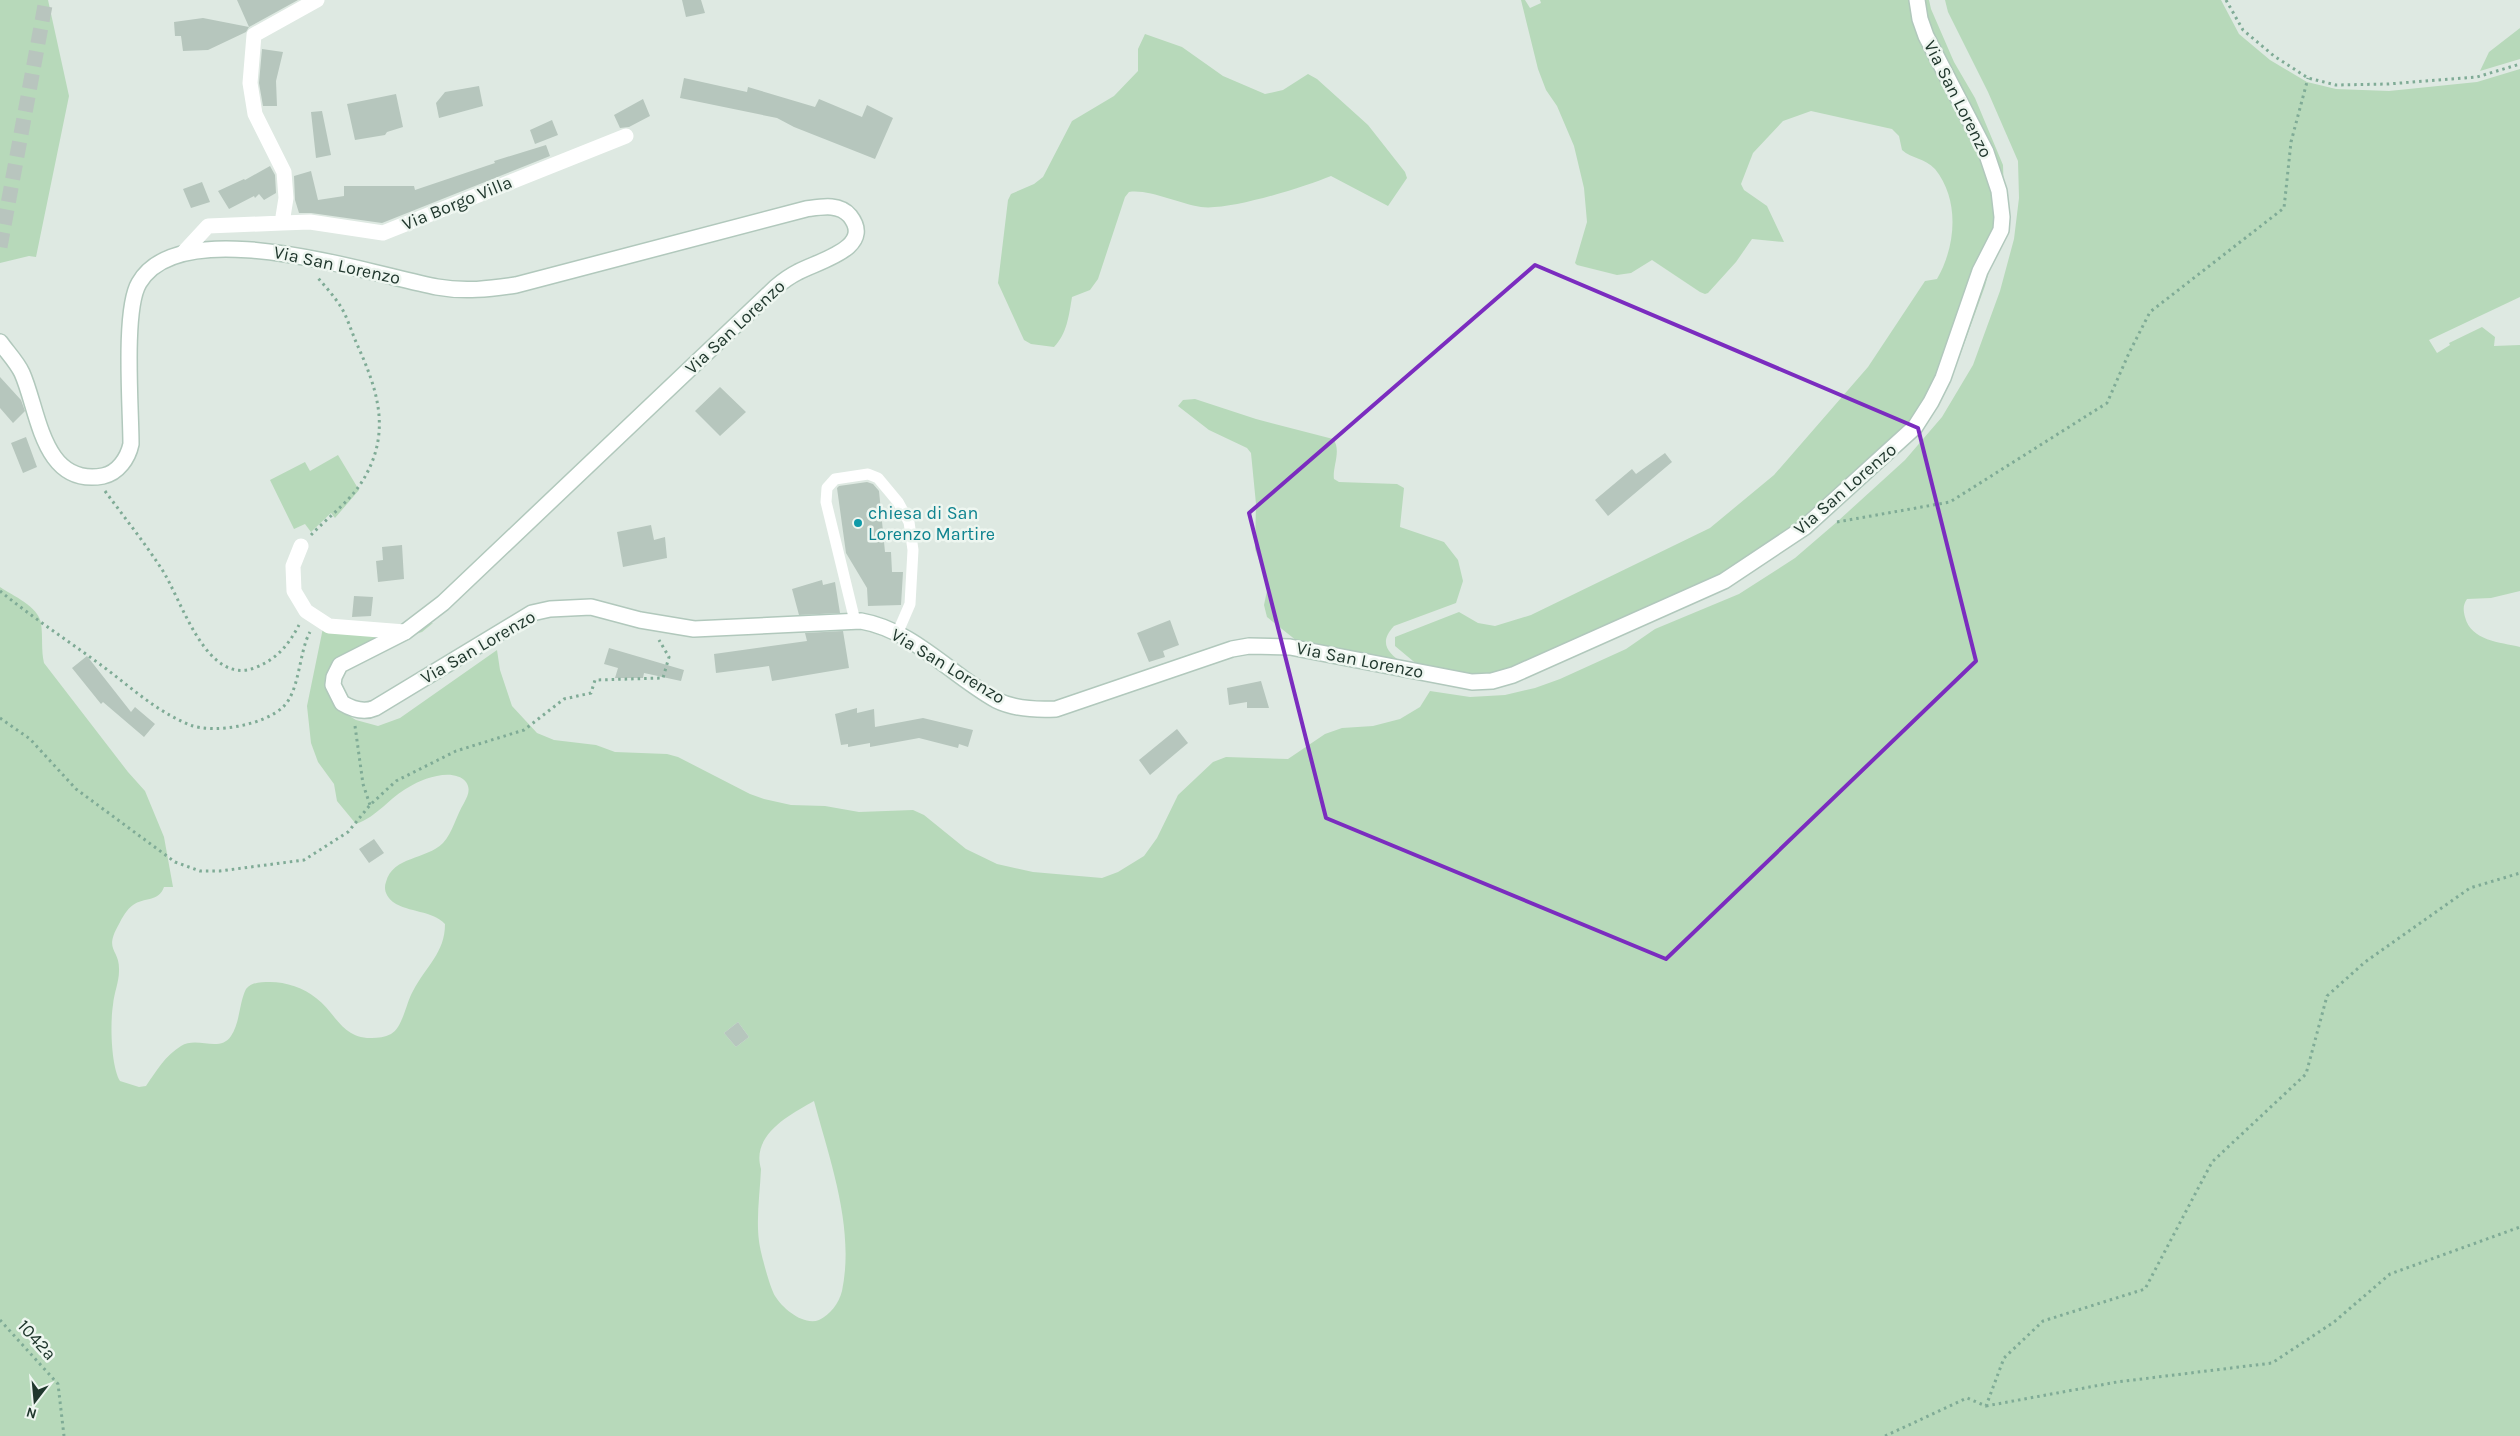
<svg xmlns="http://www.w3.org/2000/svg" width="2520" height="1436" font-family="Karla,sans-serif">
  <style>
    .green { fill: #b7d9ba; fill-rule: evenodd }
    .building { fill: #b6c6bd }
    .lines { fill: none; stroke-linecap: round; stroke-linejoin: round }
    .highway-tunnel { stroke: #b8c5be; stroke-width: 15; stroke-dasharray: 15 8; stroke-linecap: butt }
    .secondary-casing { stroke: #b1c8bc; stroke-width: 18 }
    .path { stroke: #7fab96; stroke-width: 3; stroke-dasharray: 2.5 4; stroke-linecap: butt }
    .lane { stroke: #fff; stroke-width: 11 }
    .street { stroke: #fff; stroke-width: 15 }
    .secondary { stroke: #fff; stroke-width: 15 }
    .marked { fill: none; stroke: #7b2cbf; stroke-width: 4; stroke-linejoin: round }
    .culture-dot { fill: #0f9aa8; stroke: #eef6f0; stroke-width: 2 }
    .labels { text-anchor: middle; stroke-width: 5; stroke-linejoin: round; paint-order: stroke }
    .street-label { font-size: 18px; fill: #20372d; stroke: #eef6f0 }
    .culture-label { font-size: 18px; fill: #0d838f; stroke: #eef6f0; text-anchor: start }
  </style>
  <rect width="100%" height="100%" fill="#dee9e2"/>
  <path class="green" d="M0,0H48L69,96L36,257L29,256L0,263Z
    M1521,0H1525L1530,8L1541,3L1540,0H1929L1931,9L1954,62L1975,98L2003,165L2004,197L1999,235L1985,286L1959,358L1929,408L1828,510L1618,636L1554,665L1503,680L1419,666L1395,646V637L1459,612L1478,623L1495,626L1531,615L1710,528L1774,475L1868,367L1925,281L1937,279C1956,246 1960,200 1935,169C1925,158 1912,159 1902,150L1899,136L1892,129L1811,111L1783,121L1753,153L1741,184L1744,190L1767,206L1784,242L1752,239L1736,262L1708,293L1705,294L1700,292L1652,260L1631,273L1617,275L1577,265L1575,263L1587,222L1584,188L1574,146L1557,106L1546,90L1538,69Z
    M1945,0H2221L2239,34L2270,60L2307,82L2336,89L2389,91L2477,82L2520,69V297L2429,340L2437,353L2450,345L2449,343L2482,327L2495,337L2494,346L2520,345V591L2491,598L2467,599C2463,605 2463,609 2465,617C2471,641 2500,642 2520,647V1436H0V587C13,596 38,606 41,623C43,637 41,650 44,663L128,772L145,791L164,837L173,887H164C159,902 144,897 133,905C127,909 122,918 119,924C103,952 120,948 119,971C119,982 114,993 113,1005C110,1023 111,1066 120,1081L139,1087L146,1086C157,1070 165,1056 181,1046C197,1036 220,1053 231,1036C240,1023 239,1003 246,989C252,982 261,982 270,982C286,982 304,988 316,998C336,1013 342,1039 372,1038C378,1038 385,1037 391,1034C403,1027 406,1003 413,991C426,966 445,953 445,924C432,910 409,913 393,902C387,897 383,890 386,882C393,856 426,860 443,843C453,832 456,816 464,803C468,796 471,789 466,782C453,767 422,779 409,787C390,797 377,817 356,824L337,801L334,784L318,762L311,743L307,706L323,628L399,629L424,627L425,624L433,623L422,632L390,642L340,665L341,711L356,720L378,726L400,718L497,650L500,670L512,706L537,733L554,740L596,745L615,752L667,754L678,757L750,794L764,799L791,805L825,806L859,812L913,810L924,815L966,849L997,864L1033,872L1102,878L1118,872L1144,856L1157,838L1178,795L1213,762L1226,757L1288,759L1325,734L1342,728L1373,726L1400,719L1420,707L1430,691L1470,697L1505,695L1535,688L1560,679L1626,649L1655,629L1739,594L1795,558L1838,521L1905,460L1942,417L1973,365L2000,291L2014,239L2019,198L2018,161L1988,92L1948,12ZM738,1022L749,1037L736,1047L724,1033ZM814,1101C830,1161 855,1228 842,1291C839,1303 830,1315 819,1320C804,1326 783,1309 775,1296C770,1288 760,1251 759,1241C756,1218 760,1192 761,1169C751,1135 789,1115 814,1101Z
    M2520,28V59L2480,71L2489,52Z
    M1145,34L1182,47L1223,76L1265,94L1283,90L1308,74L1317,79L1368,125L1405,172L1407,178L1388,206L1331,176C1304,187 1229,211 1201,207C1179,204 1150,189 1129,192L1125,197L1098,279L1090,290L1072,297C1069,315 1067,334 1054,347L1031,344L1024,340L998,283L1008,200L1011,194L1034,184L1043,177L1072,121L1114,96L1138,71V49Z
    M1195,399L1256,419L1333,439C1342,450 1332,468 1334,479L1339,482L1397,484L1404,488L1400,527L1444,542L1458,560L1463,581L1456,603L1394,626C1378,643 1388,653 1404,664L1297,641L1267,617L1264,605L1268,586L1255,549L1256,504L1251,453L1247,448L1209,430L1178,406L1183,400Z
    M338,455L359,490L335,518L331,513L311,532L305,524L294,529L270,480L305,462L310,471Z"/>
  <path class="building" d="M237,0H298L249,27L246,32L208,50L183,51L181,36H175L174,22L203,18L249,27Z
    M682,0H701L705,13L686,17Z
    M262,49L283,52L276,81L277,106H263L259,83Z
    M684,78L747,92L748,87L815,107L819,99L862,117L867,105L893,118L875,159L794,127L777,118L680,98Z
    M479,86L483,106L439,118L436,103L445,92Z
    M396,94L403,127L387,132L385,135L355,140L347,104Z
    M643,99L650,116L629,127L620,128L614,115Z
    M322,111L331,155L316,158L311,112Z
    M552,120L558,135L535,144L530,130Z
    M546,145L550,156L382,223L311,213H299L295,200L294,176L311,171L318,200L344,196V186H414L415,190L495,163L494,161Z
    M270,166L275,175L276,193L264,200L259,194L255,198L254,196L229,209L218,191L244,179L245,180Z
    M202,182L210,202L191,208L183,189Z
    M0,377L21,400L25,411L13,423L0,408Z
    M720,387L746,412L720,436L695,411Z
    M26,437L37,467L23,473L11,443Z
    M1665,453L1672,462L1608,516L1595,500L1632,469L1636,474Z
    M867,482L873,484L879,491L885,552H891L892,572H903L901,605L868,606L867,588L846,553L837,488L839,486Z
    M651,525L654,540L665,537L667,558L623,567L617,532Z
    M402,545L404,579L378,582L376,561L383,560L382,547Z
    M822,580L823,585L835,582L840,613L799,615L792,589Z
    M354,596L373,597L371,616L352,617Z
    M1170,620L1179,645L1163,651L1165,657L1149,662L1137,633Z
    M843,631L849,668L772,681L769,666L716,673L714,654L807,641L805,633Z
    M609,648L684,670L681,681L644,673L643,678H615L618,668L604,664Z
    M87,656L131,712L135,707L155,724L144,737L103,702L101,704L72,668Z
    M1261,681L1269,708H1247V702L1229,705L1227,688Z
    M857,708V713L874,709L875,727L923,718L973,730L968,747L959,744L958,748L919,738L870,747V743L848,747V744L841,745L835,714Z
    M1177,729L1188,743L1150,775L1139,760Z
    M374,839L384,853L369,863L359,849Z
    M738,1022L749,1037L736,1047L724,1033Z"/>
  <g class="lines">
    <path class="highway-tunnel" d="M0,247L46,0"/>
    <defs>
      <path id="secondary" d="M0,342C7,352 17,362 22,373C39,411 42,487 103,476C118,473 128,458 131,444C131,409 123,310 139,283C181,210 372,275 437,287C464,292 490,289 516,285L806,209C821,207 839,203 850,216C875,248 818,261 798,272C790,276 783,281 776,287L443,603L405,632L340,665L334,677L333,685L342,703C352,709 364,713 375,708L532,613L550,609L591,607L640,620L694,629L861,621C913,630 951,675 996,700C1014,709 1037,710 1056,709L1232,649L1249,646L1290,647L1472,682L1492,681L1513,675L1724,581L1805,527L1915,427L1931,402L1943,378L1980,271L2001,230L2002,217L1999,191L1986,152L1926,36L1920,19L1917,0"/>
    </defs>
    <use href="#secondary" class="secondary-casing"/>
    <path class="path" d="M2226,0L2243,30L2274,56L2308,78L2336,85L2388,84L2477,77L2520,64
      M105,491C124,517 144,542 161,568C182,599 206,689 257,667C278,658 289,644 299,625
      M1837,522L1950,502L2107,403L2129,353L2150,312L2284,208L2291,142L2308,78
      M311,535C330,515 354,499 367,473C391,427 376,386 356,342C351,330 347,317 341,307C334,296 325,286 317,277
      M0,591C33,618 70,642 105,668C133,689 156,711 190,725C215,734 264,725 283,707C300,691 299,651 310,632
      M0,718L30,739L76,789L175,862L200,871H220L304,860L348,832L370,805L396,781L456,751L524,730L564,699L591,693L595,680L663,678L669,657L659,640
      M355,726L363,784L370,805
      M0,1320L58,1384L64,1436
      M1986,1406L2117,1382L2272,1363L2334,1322L2390,1274L2520,1227
      M1885,1436L1967,1398L1986,1406L2004,1358L2043,1321L2145,1289L2212,1162L2306,1074L2327,996L2365,962L2470,888L2520,873"/>
    <path class="lane" d="M855,621L826,502L827,488L835,479L868,474L878,478L898,502L909,522L913,550L910,604L897,634"/>
    <path class="street" d="M282,223L310,222L383,233L626,136
      M183,253L208,226L282,223L286,198L284,172L255,114L250,83L254,35L317,0
      M301,546L293,566L294,591L306,611L329,626L405,632"/>
    <use href="#secondary" class="secondary"/>
  </g>
  <path class="marked" d="M1535,265L1918,428L1976,661L1666,959L1326,818L1249,513Z"/>
  <circle class="culture-dot" cx="858" cy="523" r="5"/>
  <g class="labels">
    <g class="street-label">
      <text transform="translate(1958 99) rotate(63)" y="6">Via San Lorenzo</text>
      <text transform="translate(457 203) rotate(-22)" y="6">Via Borgo Villa</text>
      <text transform="translate(337 265) rotate(12)" y="6">Via San Lorenzo</text>
      <text transform="translate(735 327) rotate(-43)" y="6">Via San Lorenzo</text>
      <text transform="translate(1845 489) rotate(-41)" y="6">Via San Lorenzo</text>
      <text transform="translate(478 647) rotate(-30)" y="6">Via San Lorenzo</text>
      <text transform="translate(1360 660) rotate(11)" y="6">Via San Lorenzo</text>
      <text transform="translate(948 666) rotate(31)" y="6">Via San Lorenzo</text>
      <text transform="translate(37 1340) rotate(48)" y="6">1042a</text>
    </g>
    <g class="culture-label">
      <text x="868" y="519">chiesa di San<tspan x="868" dy="21">Lorenzo Martire</tspan></text>
    </g>
  </g>
  <g transform="translate(35 1401) rotate(196)" stroke="#eef6f0" stroke-width="4" paint-order="stroke">
  <path d="M0-4L9 19L0 12L-9 19Z" fill="#20372d"/>
  <text y="-8" font-size="14" font-weight="bold" text-anchor="middle" fill="#20372d">N</text>
  </g>
</svg>
